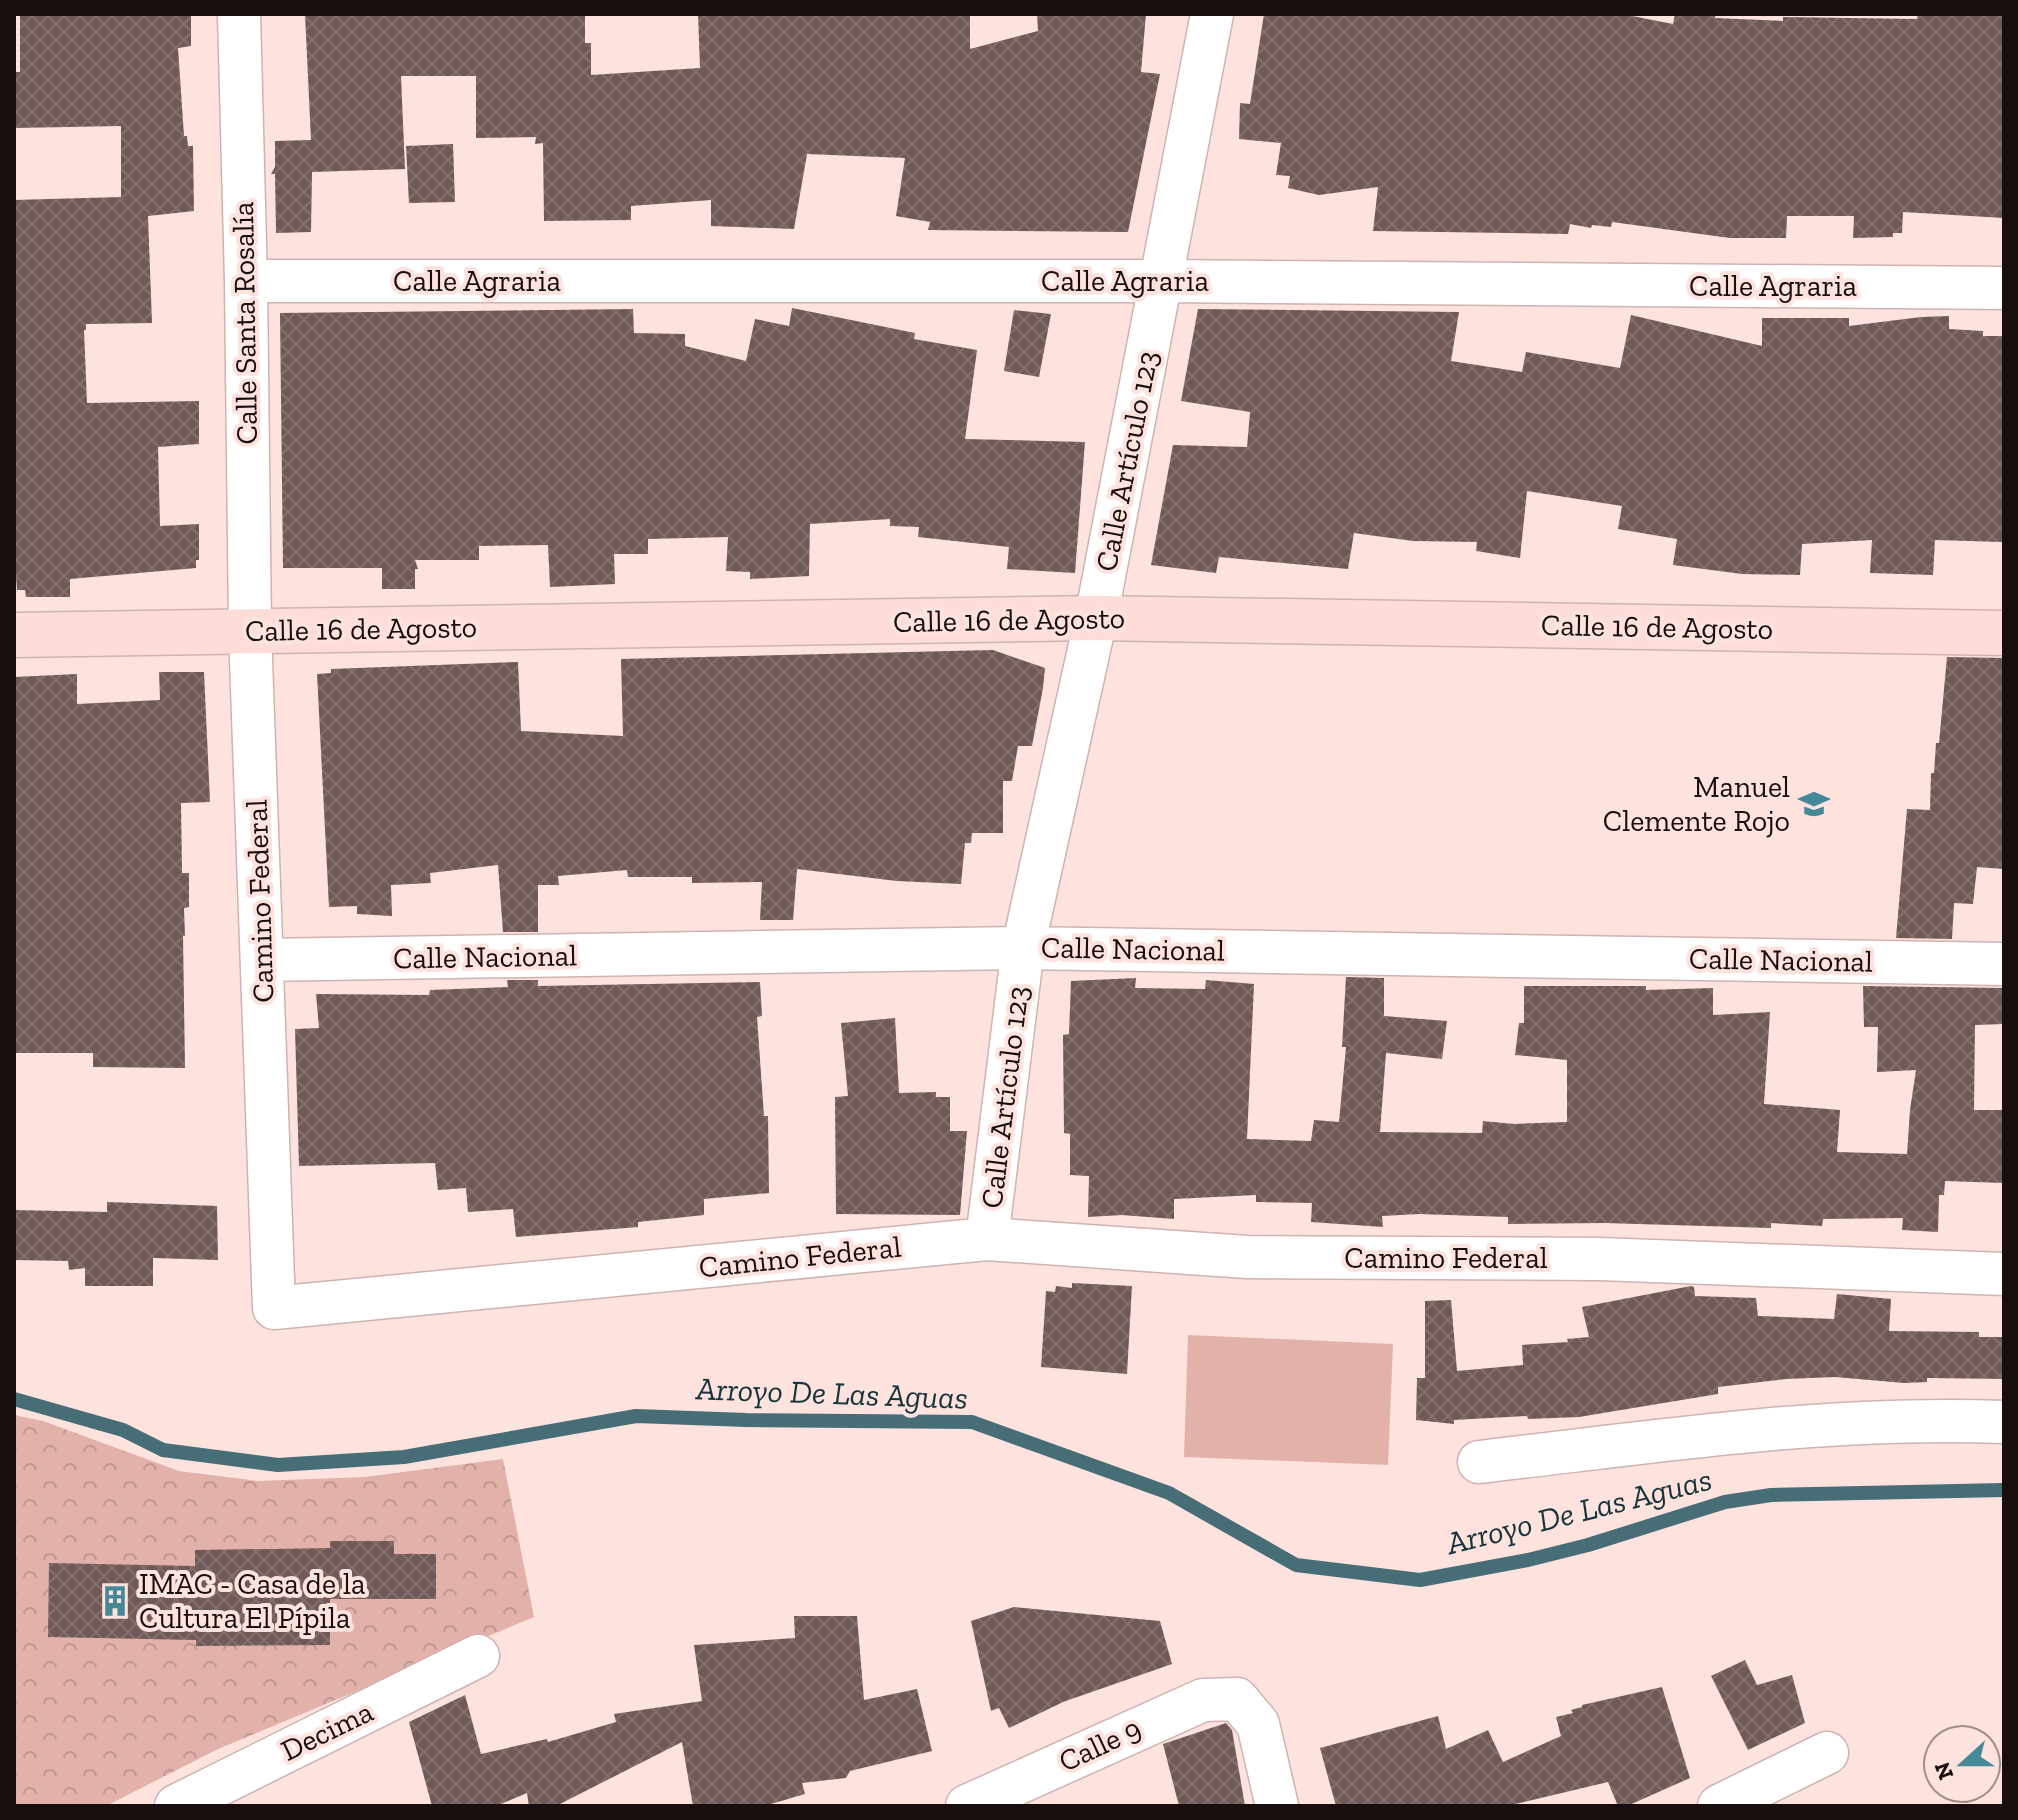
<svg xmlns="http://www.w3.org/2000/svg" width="2018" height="1820" font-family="'Zilla Slab',serif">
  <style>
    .park { fill: url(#park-crowns) }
    .garden { fill: #e2b1aa }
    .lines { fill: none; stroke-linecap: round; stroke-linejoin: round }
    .stream { stroke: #476d77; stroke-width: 14 }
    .building { fill: url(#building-cross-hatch) }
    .street-casing { stroke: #ceb3b0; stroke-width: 45 }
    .secondary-casing { stroke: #ceb3b0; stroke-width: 47 }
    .street { stroke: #fff; stroke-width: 42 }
    .secondary { stroke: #feddd9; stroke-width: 44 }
    .labels { text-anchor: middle; stroke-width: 8; stroke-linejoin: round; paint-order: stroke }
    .street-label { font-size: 30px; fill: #170e0d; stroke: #fde2de }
    .poi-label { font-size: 30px; fill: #170e0d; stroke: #fde2de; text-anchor: end }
    .water-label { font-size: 32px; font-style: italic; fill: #16343b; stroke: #fde2de }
  </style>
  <defs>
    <pattern id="park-crowns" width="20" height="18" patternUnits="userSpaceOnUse" patternTransform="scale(2)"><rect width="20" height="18" fill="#e2b1aa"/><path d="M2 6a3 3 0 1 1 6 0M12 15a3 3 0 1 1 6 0" fill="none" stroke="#c19791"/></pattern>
    <pattern id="building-cross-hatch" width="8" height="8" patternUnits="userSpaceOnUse" patternTransform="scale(2)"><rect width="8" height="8" fill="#705956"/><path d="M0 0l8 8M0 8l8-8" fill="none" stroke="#82706e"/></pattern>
  </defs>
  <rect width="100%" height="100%" fill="#fde2de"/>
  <path class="park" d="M14,1415L43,1421L179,1471L257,1481L365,1477L503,1459L534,1617L218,1749L106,1806H14Z"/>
  <path class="garden" d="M1188,1335L1393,1344L1388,1465L1184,1457Z"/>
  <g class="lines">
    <path class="stream" d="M14,1399L123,1430L163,1450L278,1465L404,1457L636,1416L746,1420L972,1422L1169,1493L1296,1565L1420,1580L1528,1560L1588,1545L1725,1502L1771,1495L2004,1490"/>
  </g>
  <path class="building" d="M20,14H191V46L178,48L184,136H187L188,146H193L194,211L148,216L152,323L86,324V330H84L87,403L199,401V444L158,447L160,526L199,524V560H196V568L70,579V597H26L25,590H17L14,547V200L121,197V126L14,128V72H20Z
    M305,14H585V43H591V75L700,68L698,14H970V49L1038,31L1037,14H1146L1141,72L1160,74L1128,232L928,230L930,222L896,216L905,158L807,154L794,229L711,226V200L631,206V220L544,221L543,143L535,144L536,137L476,138V76H401L405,169L312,172L311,232L276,233L275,174H271L275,167V141L311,140Z
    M1264,14H1622L1673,24L1675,14H1715V18L1783,21V17L1917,19L1918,14H2004V218L1903,212L1902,233H1893V237L1853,238L1854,216H1787L1786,238H1730L1612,222L1611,227L1592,225L1591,228L1570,224L1568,234L1373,231L1378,187L1319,195L1288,188L1290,176L1276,175L1281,143L1239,139L1240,103L1250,104Z
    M453,144L455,202L409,203L406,146Z
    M792,308L915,333L914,339L977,350L965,439L1085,442L1075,573L1007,569L1009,547L918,537L919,527L890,526V519L810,524L809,576L750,579V572L726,571L728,537L648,539V554H614L615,584L550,587L548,545L479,546V560H415L418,569H415V589H382V568H283L280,313L633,309L634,333L685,334V346L746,361L755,319L789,326Z
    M1198,309L1459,312L1451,361L1522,372L1526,352L1620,368L1631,315L1762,346V318H1849V326L1921,317L1949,316V329L1983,331V336H2004V507L2002,542L1935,540L1933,575L1870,573L1872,540L1802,544L1800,575L1742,574L1673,565L1677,539L1618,529L1622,506L1527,491L1520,558L1476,551L1477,542L1413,541L1354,533L1348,569L1219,557L1216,573L1151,565L1173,445L1247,447L1250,412L1181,401Z
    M1014,310L1051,314L1039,377L1004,371Z
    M993,650L1045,668L1043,688L1032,746H1018L1012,781H1003V833H972L971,843H965L961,884L897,881L797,869L793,920H760L762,882L692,883V877H628L627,870L558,876L559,885H538V932H503L498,865L430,873L431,883L391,885L392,916L357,914V906L329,907L317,674L331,673V669L518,662L521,731L623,736L621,659Z
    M1947,657L2004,658V869L1977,867L1973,904L1954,903L1952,939L1896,938L1907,809L1930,810L1931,773H1934L1936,743H1939Z
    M159,672H204L210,802L181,803L182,873H189V907L184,908L185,936H183L185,1068L93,1067V1053H14V677L77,674V704L160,700Z
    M1346,977L1384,978V1016L1447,1021L1442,1059L1386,1053L1380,1132L1482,1133L1483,1121L1514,1124L1567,1122V1060L1515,1055L1519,1023H1524V986H1646V990L1713,988V1015L1770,1012L1764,1104L1840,1110L1837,1152L1907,1154L1910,1110L1916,1070L1877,1072L1878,1027H1864L1863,986L2004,988V1024L1975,1025L1974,1110H2004V1183L1945,1181L1944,1195H1939L1938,1232L1902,1230L1903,1218L1823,1219L1822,1226L1771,1223V1228L1605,1223L1508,1224V1217L1419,1214L1382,1216L1383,1227L1311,1222L1312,1203L1256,1202V1195L1174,1199V1219L1122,1215L1088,1217L1089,1176L1070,1175V1134L1064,1133L1063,1035L1069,1034L1071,981L1136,978L1135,988L1205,989L1206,980L1254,984L1247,1139L1311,1141L1314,1120L1339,1122L1346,1047H1342Z
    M507,980H538V986L760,982L762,1016L757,1017L764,1116H768L769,1193L704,1199V1215L638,1222V1227L516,1237L513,1209L468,1212L466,1188L438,1190L435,1163L299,1166L295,1029L319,1028L316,994L429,995L430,990L508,987Z
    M895,1018L899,1093L936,1092V1097H950V1131H967L960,1215L836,1214L835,1097L848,1096L841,1023Z
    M107,1202L217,1206L218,1260L153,1258V1286H85V1268L69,1270L68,1261L14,1260V1210L107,1212Z
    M1072,1283L1132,1286L1127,1374L1041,1367L1046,1291L1055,1292L1056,1286L1072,1288Z
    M1691,1286L1694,1287L1695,1296L1756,1298L1758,1316L1834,1319L1837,1294L1891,1299L1889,1331L1979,1332V1337H2004V1379L1927,1378V1382L1904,1383L1835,1377L1786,1379L1718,1387V1394L1579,1417L1528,1419L1527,1416L1454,1420V1424L1416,1420L1417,1378H1425V1301L1451,1300L1457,1371L1523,1365L1522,1345L1568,1342L1567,1339L1589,1337L1582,1307Z
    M330,1541H394V1554H436V1599H330V1645L196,1646V1640L48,1637L49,1563L195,1566V1550L330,1548Z
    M1014,1607L1160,1621L1172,1664L1063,1702L1009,1728L999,1708L991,1711L971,1621Z
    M794,1616H857L864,1700L917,1689L932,1751L850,1771L846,1778L802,1783L805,1794L764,1806H693L682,1742L556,1806H529L527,1793L496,1806H432L409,1722L465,1695L481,1754L547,1739L548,1742L616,1722L614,1714L702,1701L694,1645L795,1638Z
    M1745,1660L1757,1685L1792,1675L1805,1723L1748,1750L1711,1676Z
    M1662,1687L1690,1778L1627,1806H1618L1608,1782L1507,1806H1336L1320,1748L1438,1716L1446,1749L1488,1730L1503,1762L1561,1736L1556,1717L1573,1713L1571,1710L1582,1707V1705Z
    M1226,1723L1232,1730L1245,1806H1179L1163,1744Z"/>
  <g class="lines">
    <defs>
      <path id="street" d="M239,14L246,281L250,631L274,1308L987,1239L1247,1257L1600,1259L2004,1274
        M246,281H1162L2004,288
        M263,960L1023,948L2004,964
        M987,1239L1023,948L1096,618L1212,14
        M1479,1462C1653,1442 1828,1415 2004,1422
        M176,1806L478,1656
        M967,1806L1203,1700L1237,1699L1258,1724L1277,1806
        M1719,1806L1827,1753"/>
      <path id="secondary" d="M14,635L1096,618L2004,633"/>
    </defs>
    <use href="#street" class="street-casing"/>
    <use href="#secondary" class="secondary-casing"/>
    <use href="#street" class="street"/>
    <use href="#secondary" class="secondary"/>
  </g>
  <defs>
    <symbol id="school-bare" viewBox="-9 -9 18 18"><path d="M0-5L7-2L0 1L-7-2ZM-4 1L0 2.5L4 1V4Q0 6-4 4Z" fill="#458998" stroke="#fde2de" stroke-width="2.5" paint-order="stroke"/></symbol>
    <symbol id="building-bare" viewBox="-9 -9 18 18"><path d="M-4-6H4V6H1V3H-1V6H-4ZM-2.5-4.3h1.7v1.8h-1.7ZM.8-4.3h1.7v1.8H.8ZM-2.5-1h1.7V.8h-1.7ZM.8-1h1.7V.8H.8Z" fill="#458998" stroke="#fde2de" stroke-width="2.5" paint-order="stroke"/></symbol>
  </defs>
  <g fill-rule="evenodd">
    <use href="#school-bare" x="1792" y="782" width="44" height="44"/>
    <use href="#building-bare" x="93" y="1579" width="44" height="44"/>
  </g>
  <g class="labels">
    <g class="street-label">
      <text x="477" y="291">Calle Agraria</text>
      <text x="1125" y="291">Calle Agraria</text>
      <text x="1773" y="296">Calle Agraria</text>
      <text transform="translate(245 323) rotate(-91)" y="10">Calle Santa Rosalía</text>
      <text transform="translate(1127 461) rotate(-79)" y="10">Calle Artículo 123</text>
      <text transform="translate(1009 620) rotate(-1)" y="10">Calle 16 de Agosto</text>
      <text transform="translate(1657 627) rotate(1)" y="10">Calle 16 de Agosto</text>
      <text transform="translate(361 629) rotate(-1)" y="10">Calle 16 de Agosto</text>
      <text transform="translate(260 901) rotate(-92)" y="10">Camino Federal</text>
      <text transform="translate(1133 949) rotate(1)" y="10">Calle Nacional</text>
      <text transform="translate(485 957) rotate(-1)" y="10">Calle Nacional</text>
      <text transform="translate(1781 960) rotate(1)" y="10">Calle Nacional</text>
      <text transform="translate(1005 1097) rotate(-83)" y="10">Calle Artículo 123</text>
      <text transform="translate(800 1257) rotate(-6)" y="10">Camino Federal</text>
      <text x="1446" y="1268">Camino Federal</text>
      <text transform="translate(327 1731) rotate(-26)" y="10">Decima</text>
      <text transform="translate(1100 1745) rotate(-25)" y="10">Calle 9</text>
    </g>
    <g class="poi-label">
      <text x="1790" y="797">Manuel<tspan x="1790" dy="34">Clemente Rojo</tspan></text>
      <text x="139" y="1594" text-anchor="start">IMAC - Casa de la<tspan x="139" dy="34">Cultura El Pípila</tspan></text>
    </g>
    <g class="water-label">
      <text transform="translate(832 1393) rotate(2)" y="11">Arroyo De Las Aguas</text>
      <text transform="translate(1579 1511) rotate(-14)" y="11">Arroyo De Las Aguas</text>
    </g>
  </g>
  <rect width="2018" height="1820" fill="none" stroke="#170e0d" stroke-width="32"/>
  <g transform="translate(1962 1764) rotate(249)"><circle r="38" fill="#fde2de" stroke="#a18d8a" stroke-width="2"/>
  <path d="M0-6L14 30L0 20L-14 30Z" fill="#458998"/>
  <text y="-12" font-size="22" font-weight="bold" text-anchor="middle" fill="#170e0d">N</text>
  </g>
</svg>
